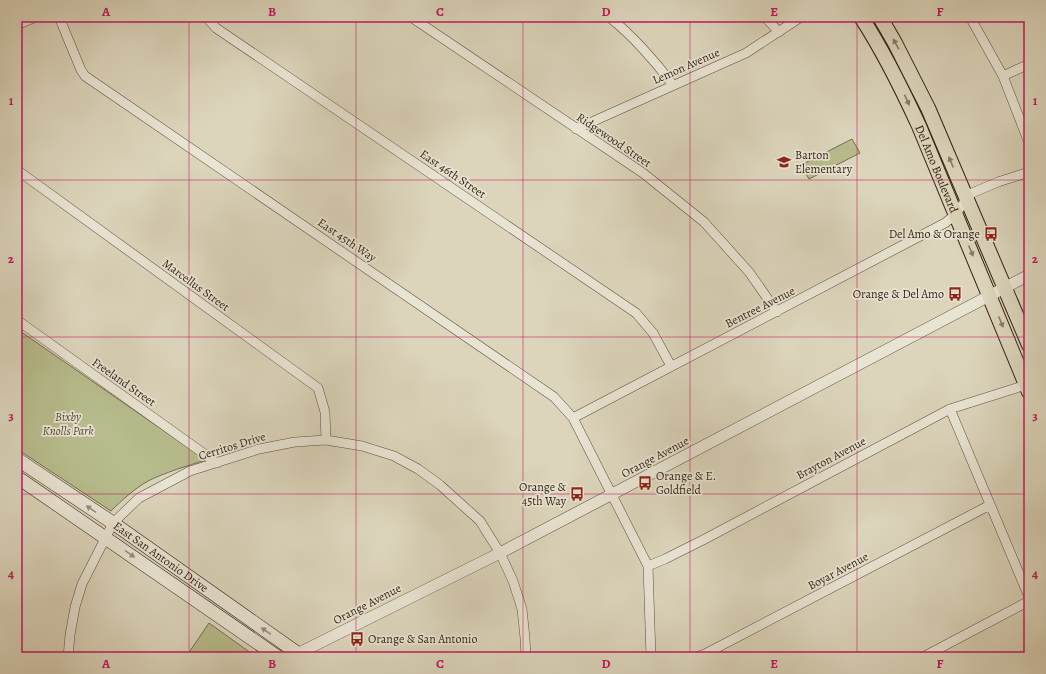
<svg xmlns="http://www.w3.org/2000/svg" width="1046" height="674" font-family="Alegreya,serif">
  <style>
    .green { fill: #b7bc8c; stroke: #756e4f }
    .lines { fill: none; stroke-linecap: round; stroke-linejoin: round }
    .minor-casing { stroke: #5d4c3c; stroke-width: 10 }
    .tertiary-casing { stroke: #5d4c3c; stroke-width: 12 }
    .secondary-casing { stroke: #331f12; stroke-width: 14 }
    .primary-casing { stroke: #331f12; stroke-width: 16 }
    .minor { stroke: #e8e4d3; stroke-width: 9 }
    .tertiary { stroke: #e8e4d3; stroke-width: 11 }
    .secondary { stroke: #e8e4d3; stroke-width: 13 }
    .primary { stroke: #dcd5bc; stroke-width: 14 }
    .oneway { fill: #887a67 }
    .oneway2 { fill: #978b7c }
    .grid { fill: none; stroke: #c2185b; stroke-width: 1; stroke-opacity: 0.55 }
    .labels { text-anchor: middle; stroke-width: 3.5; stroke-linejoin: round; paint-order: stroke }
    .street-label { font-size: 12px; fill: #331f12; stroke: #e8e4d3 }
    .poi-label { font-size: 12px; fill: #331f12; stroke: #e8e4d3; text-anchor: start }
    .park-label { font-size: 12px; font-style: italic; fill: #544630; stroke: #e8e4d3 }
    .neatline { fill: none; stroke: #c2185b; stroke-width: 1.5 }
    .grid-label { font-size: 13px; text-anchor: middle; font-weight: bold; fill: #c2185b }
  </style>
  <rect width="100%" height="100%" fill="#dcd5bc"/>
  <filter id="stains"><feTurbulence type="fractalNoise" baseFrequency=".005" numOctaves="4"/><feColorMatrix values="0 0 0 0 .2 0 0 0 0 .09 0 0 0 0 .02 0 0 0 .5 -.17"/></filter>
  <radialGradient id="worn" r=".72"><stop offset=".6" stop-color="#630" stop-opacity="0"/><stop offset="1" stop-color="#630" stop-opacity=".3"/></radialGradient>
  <path class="green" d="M852,139L860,153L809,179L801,165Z
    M17,329L206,460C187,466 166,472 148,481C134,489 122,500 111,511L17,449Z
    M209,623L255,656V657H193L190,651Z"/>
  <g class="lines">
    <defs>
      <path id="minor" d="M59,17L81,70L85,76L554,397L573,418L648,566L651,657
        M206,17L216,28L636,313L653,333L671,366
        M411,17L643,173L704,222L749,272L777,312
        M609,17C631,34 656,62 673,85
        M765,17L779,32
        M970,17L1003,76L1029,143
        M1003,76L1029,64
        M576,129L746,53L801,17
        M17,170L318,388L325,412L326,440
        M17,320L217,463
        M950,409L1029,597
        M573,418L945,223L955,215L967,198L972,193L998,182L1029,172
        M648,566L665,559L703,540L950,409L1029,384
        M68,657L70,635L75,607L82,584L113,523L139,498L190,471L259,449L295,442L326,440L362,446L394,456L418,469L440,485L480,521L500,553L513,581L522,609L525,638L526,657
        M695,657L705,654L990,505
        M923,657L1029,601"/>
      <path id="tertiary" d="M17,24L33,17
        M291,657L500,553L1029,275"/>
      <g id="secondary">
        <path id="s1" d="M17,459L113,523L303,657"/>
        <path d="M17,477L278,657"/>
      </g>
      <g id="primary">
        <path id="s2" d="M861,17C884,52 902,89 919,126L1029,392"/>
        <path d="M880,17L895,43L928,108L1029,345"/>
      </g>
    </defs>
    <use href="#minor" class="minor-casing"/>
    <use href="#tertiary" class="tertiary-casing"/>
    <use href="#secondary" class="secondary-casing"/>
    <use href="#primary" class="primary-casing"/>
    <use href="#minor" class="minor"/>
    <use href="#tertiary" class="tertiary"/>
    <use href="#secondary" class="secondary"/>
    <use href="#primary" class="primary"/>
  </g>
  <defs><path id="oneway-solid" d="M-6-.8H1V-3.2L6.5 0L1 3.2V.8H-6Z"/></defs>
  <g class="oneway">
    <use href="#oneway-solid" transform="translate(896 44) rotate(-119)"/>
    <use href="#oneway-solid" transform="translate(907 100) rotate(65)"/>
    <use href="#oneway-solid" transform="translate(951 162) rotate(-113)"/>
    <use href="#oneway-solid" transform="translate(971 251) rotate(67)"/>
    <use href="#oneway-solid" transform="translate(1001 322) rotate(68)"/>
  </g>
  <g class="oneway2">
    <use href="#oneway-solid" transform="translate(91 509) rotate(-146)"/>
    <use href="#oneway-solid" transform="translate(130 554) rotate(35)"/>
    <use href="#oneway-solid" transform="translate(266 631) rotate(-145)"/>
  </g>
  <path class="grid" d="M189,17V657M356,17V657M523,17V657M690,17V657M857,17V657M17,180H1029M17,337H1029M17,494H1029"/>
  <defs>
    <symbol id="school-bare" viewBox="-9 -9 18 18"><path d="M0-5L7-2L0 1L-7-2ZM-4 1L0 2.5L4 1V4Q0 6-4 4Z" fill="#8f2418" stroke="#e8e4d3" stroke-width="2.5" paint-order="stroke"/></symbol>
    <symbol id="bus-bare" viewBox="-9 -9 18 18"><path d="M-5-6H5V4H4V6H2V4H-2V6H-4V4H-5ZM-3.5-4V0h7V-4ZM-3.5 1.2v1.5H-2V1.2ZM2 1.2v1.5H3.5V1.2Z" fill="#8f2418" stroke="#e8e4d3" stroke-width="2.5" paint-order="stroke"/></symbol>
  </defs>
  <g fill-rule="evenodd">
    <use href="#school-bare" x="774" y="152" width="20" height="20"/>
    <use href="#bus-bare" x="981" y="224" width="20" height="20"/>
    <use href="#bus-bare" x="945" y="284" width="20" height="20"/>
    <use href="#bus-bare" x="635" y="473" width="20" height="20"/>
    <use href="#bus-bare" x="567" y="484" width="20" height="20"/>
    <use href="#bus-bare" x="347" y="629" width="20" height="20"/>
  </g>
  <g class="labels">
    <g class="street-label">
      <text transform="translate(686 66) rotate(-24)" y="4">Lemon Avenue</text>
      <text transform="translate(614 140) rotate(34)" y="4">Ridgewood Street</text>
      <text dy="4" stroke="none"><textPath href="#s2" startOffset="170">Del Amo Boulevard</textPath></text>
      <text transform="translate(453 174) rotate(34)" y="4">East 46th Street</text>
      <text transform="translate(347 240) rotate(34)" y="4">East 45th Way</text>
      <text transform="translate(196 285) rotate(36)" y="4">Marcellus Street</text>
      <text transform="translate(760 307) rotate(-27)" y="4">Bentree Avenue</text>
      <text transform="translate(124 382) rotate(35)" y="4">Freeland Street</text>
      <text transform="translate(232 446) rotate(-17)" y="4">Cerritos Drive</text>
      <text transform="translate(655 457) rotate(-28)" y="4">Orange Avenue</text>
      <text transform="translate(831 458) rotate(-28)" y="4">Brayton Avenue</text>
      <text dy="4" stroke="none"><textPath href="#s1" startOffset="174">East San Antonio Drive</textPath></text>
      <text transform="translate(838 571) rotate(-28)" y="4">Boyar Avenue</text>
      <text transform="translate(367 604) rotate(-27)" y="4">Orange Avenue</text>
    </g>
    <g class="poi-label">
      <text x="795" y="159">Barton<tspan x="795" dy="14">Elementary</tspan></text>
      <text x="980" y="238" text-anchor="end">Del Amo &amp; Orange</text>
      <text x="944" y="298" text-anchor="end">Orange &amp; Del Amo</text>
      <text x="656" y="480">Orange &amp; E.<tspan x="656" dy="14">Goldfield</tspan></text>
      <text x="566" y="491" text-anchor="end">Orange &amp;<tspan x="566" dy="14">45th Way</tspan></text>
      <text x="368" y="643">Orange &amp; San Antonio</text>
    </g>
    <g class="park-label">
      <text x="68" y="421">Bixby<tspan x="68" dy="14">Knolls Park</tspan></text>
    </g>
  </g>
  <rect width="1046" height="674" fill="none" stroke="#dcd5bc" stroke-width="44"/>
  <rect x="22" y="22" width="1002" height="630" class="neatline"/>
  <g class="grid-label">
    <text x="106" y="16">A</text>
    <text x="272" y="16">B</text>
    <text x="440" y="16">C</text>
    <text x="606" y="16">D</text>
    <text x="774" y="16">E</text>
    <text x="940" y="16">F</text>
    <text x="11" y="105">1</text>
    <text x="1035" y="105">1</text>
    <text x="11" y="263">2</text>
    <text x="1035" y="263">2</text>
    <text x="11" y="420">3</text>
    <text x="1035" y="420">3</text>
    <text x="11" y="578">4</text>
    <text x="1035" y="578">4</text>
    <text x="106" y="668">A</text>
    <text x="272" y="668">B</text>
    <text x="440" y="668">C</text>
    <text x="606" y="668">D</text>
    <text x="774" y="668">E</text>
    <text x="940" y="668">F</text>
  </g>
  <rect width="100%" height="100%" filter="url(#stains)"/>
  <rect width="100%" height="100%" fill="url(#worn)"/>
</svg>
